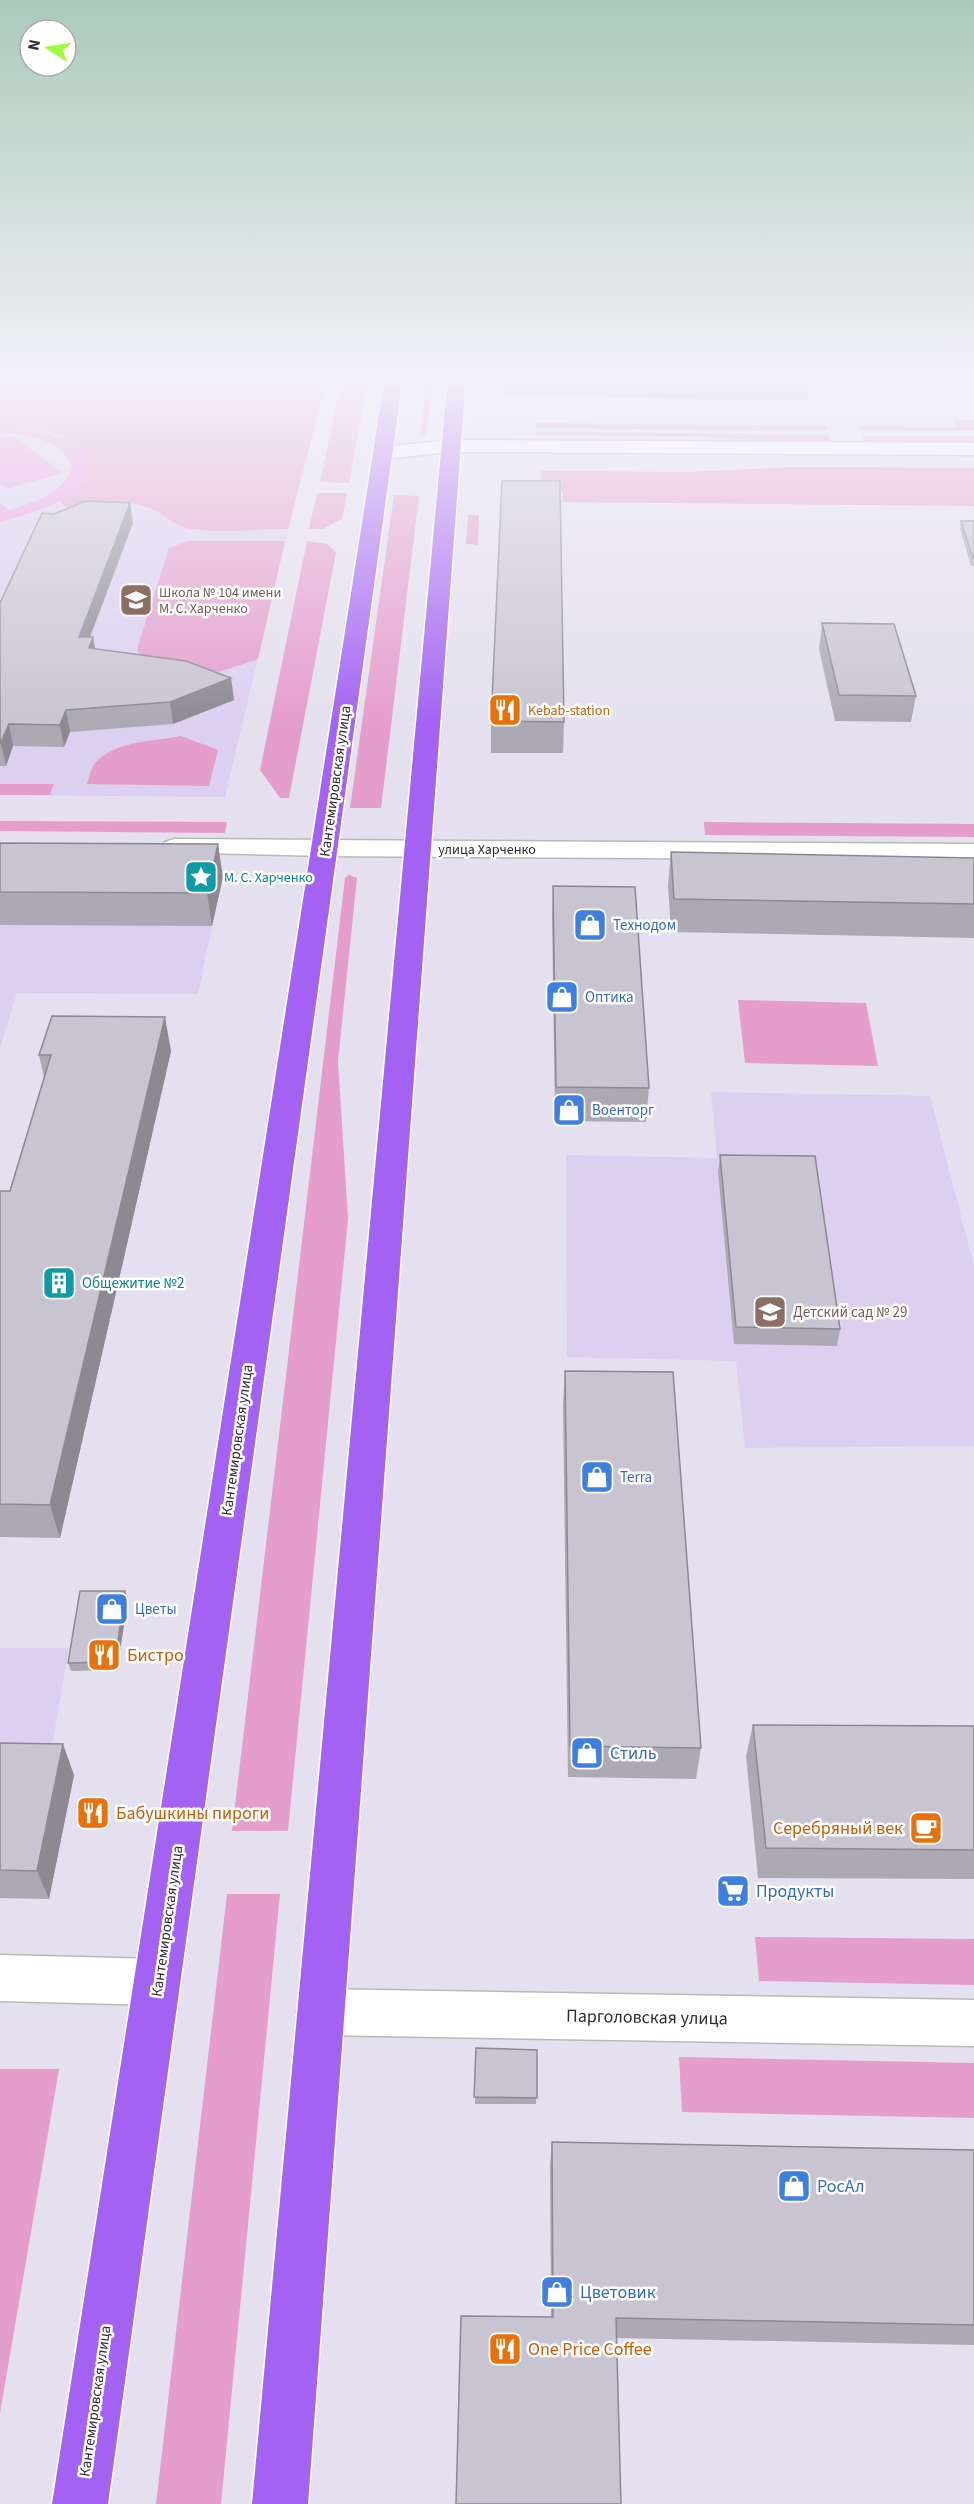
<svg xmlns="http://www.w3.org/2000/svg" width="974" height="2504" font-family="'Source Sans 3',sans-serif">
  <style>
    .education { fill: #dbd0f0 }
    .green { fill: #e59dcc }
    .pitch { fill: #ec99e3 }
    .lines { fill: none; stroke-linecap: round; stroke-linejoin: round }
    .street-casing { stroke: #b6bdb0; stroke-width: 3 }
    .secondary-casing { stroke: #b6bdb0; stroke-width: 3 }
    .primary-casing { stroke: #fff; stroke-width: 3 }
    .street { fill: #fff; fill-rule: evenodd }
    .secondary { fill: #fff; fill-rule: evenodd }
    .primary { fill: #a362f2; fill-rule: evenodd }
    .wall { fill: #aca9b4 }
    .shaded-wall { fill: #8c8992 }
    .building { fill: #c8c4d1; stroke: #8c8992; stroke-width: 1.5 }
    .labels { text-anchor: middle; stroke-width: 5; stroke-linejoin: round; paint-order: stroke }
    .far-education-label { font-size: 14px; fill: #785e54; stroke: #fff; text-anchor: start }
    .far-food-label { font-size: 14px; fill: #c56008; stroke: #fff; text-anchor: start }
    .far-street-label { font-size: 14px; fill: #2d2d2d; stroke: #fff }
    .far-culture-label { font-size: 14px; fill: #0d838f; stroke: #fff; text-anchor: start }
    .street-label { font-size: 15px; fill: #2d2d2d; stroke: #fff }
    .shop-label { font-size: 15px; fill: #366cbe; stroke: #fff; text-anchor: start }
    .culture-label { font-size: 15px; fill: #0d838f; stroke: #fff; text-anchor: start }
    .education-label { font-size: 15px; fill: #785e54; stroke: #fff; text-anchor: start }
    .near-food-label { font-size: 18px; fill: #c56008; stroke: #fff; text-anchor: start }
    .near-shop-label { font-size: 18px; fill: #366cbe; stroke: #fff; text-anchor: start }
    .near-street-label { font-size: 18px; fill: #2d2d2d; stroke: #fff }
  </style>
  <rect width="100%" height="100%" fill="#e4e0ef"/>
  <path class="education" d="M0,403L294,506L225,797L0,795Z
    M0,876L214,916L198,994L17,993L0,1047Z
    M711,1092L930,1096L974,1266V1446L745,1448L736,1361L567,1357L566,1155L717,1158Z
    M0,1648H69L47,1774L70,1794L49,1899L0,1898Z"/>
  <path class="green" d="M0,376H328L288,529C257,529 223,533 192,529C175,527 167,515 152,509C126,497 92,503 66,508L59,501L74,492L86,453C63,431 30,426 0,425Z
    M343,376H369L349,483L320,482Z
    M427,376H434L426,435H420Z
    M954,420H974V431L860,430L859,426L956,427Z
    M535,423L826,426L827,431L535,428Z
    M535,432L828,435L830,443L671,436L535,435Z
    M862,436H974V444L865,443Z
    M795,467L974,468V506L563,502V492L542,487L541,471L688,472Z
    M317,493H347L342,519L323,529H309Z
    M394,495L419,496L381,808H350Z
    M468,515H479L478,545L466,544Z
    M188,541H285L258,659L219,672L149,659L140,655L137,649L169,548Z
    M307,541L327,544L336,552L289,798H280L260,770Z
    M181,736L218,750L209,786L87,784C89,778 91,767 96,762C118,740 152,742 181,736Z
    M0,784H54L50,795H0Z
    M0,821L227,822L225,833L0,831Z
    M704,822L974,824V837L705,835Z
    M349,875L357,878L338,1061L348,1219L288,1831H232L345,878Z
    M738,1000L866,1003L878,1066L745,1063Z
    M227,1894H280L221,2504H156Z
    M755,1937L974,1939V1985L759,1981Z
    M679,2057L974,2063V2118L682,2112Z
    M0,2069H59L0,2413Z"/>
  <path class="pitch" d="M0,425C31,426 133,447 73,492C52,508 25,515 0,522V503L9,510C33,503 69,492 71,464C59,438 25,435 0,432Z
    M13,436L63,473L6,489L0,484V439Z"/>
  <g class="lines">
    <defs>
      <path id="street" d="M174,839L325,840L334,843L338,848L334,853L325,856L165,852L161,847L165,842Z
        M0,1955L158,1959L174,1966L181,1982L174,1998L158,2005L0,2001Z
        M320,1989L974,2000V2046L320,2035L303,2029L297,2012L303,1995Z"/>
      <path id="secondary" d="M450,440L974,443V455L450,452L383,459L374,453L383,447Z
        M325,840L974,844V860L325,856L316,853L312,848L316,843Z"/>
      <path id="primary" d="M385,376H403L108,2504H52Z
        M448,376H466L308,2504H252Z"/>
    </defs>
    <use href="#street" class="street-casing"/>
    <use href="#secondary" class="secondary-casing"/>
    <use href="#primary" class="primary-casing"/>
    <use href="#street" class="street"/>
    <use href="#secondary" class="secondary"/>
    <use href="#primary" class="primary"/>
  </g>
  <path class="wall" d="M503,376H811L808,400L503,396Z
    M961,521H974V566H971L960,529Z
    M133,523L90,637H93L95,649L231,678L234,700L173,724L70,732L64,747L13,746L6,766H0V603Z
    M822,623L916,696L911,722L835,721L819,649Z
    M491,721L564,722L563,753H491Z
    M0,843L223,877L212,926L0,925Z
    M671,852L974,858V938L671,932L668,885Z
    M553,886L649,1088L646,1122L555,1121L552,919Z
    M171,1051L60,1538L0,1537V1191H10L44,1077L39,1055Z
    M720,1155L840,1329L837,1346L734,1344L718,1172Z
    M565,1371L701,1748L696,1779L568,1777L563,1405Z
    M128,1599L117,1670L71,1671L68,1663Z
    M753,1725L974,1726V1879L758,1878L746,1756Z
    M0,1743L74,1775L49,1899L0,1898Z
    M476,2048L537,2050L536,2104H475Z
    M552,2142L974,2150V2345L616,2338L551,2317L550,2166Z"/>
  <path class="shaded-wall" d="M130,503L133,523L82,658L79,637Z
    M93,637L97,659L89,648Z
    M231,678L234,700L173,724L170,702Z
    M66,710L70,732L64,747L60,725Z
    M9,724L13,746L6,766L1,744Z
    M218,844L223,877L212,926L207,893Z
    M165,1017L171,1051L60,1538L50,1505Z
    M125,1591L128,1599L117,1670L115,1662Z
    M63,1744L74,1775L49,1899L37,1871Z"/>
  <path class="building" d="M502,481H560L564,722L491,721Z
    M86,501L130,503L79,637H93L89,648L186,661L231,678L170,702L66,710L60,725L9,724L0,744V603L42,513L54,514Z
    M961,521H974V558H973Z
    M822,623L894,624L916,696L839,695Z
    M0,843L218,844L207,893L0,892Z
    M671,852L974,858V904L674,899Z
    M553,886L635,887L649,1088L556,1087Z
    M52,1016L165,1017L50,1505L0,1504V1191H10L51,1055H39Z
    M720,1155L815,1156L840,1329L736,1327Z
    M565,1371L673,1372L701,1748L570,1746Z
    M80,1591H125L115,1662L68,1663Z
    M753,1725L974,1726V1850L766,1848Z
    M0,1743L63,1744L37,1871L0,1870Z
    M476,2048L537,2050V2098L474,2097Z
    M552,2142L974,2150V2325L616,2318L621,2504H456L461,2316L553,2317Z"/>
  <linearGradient id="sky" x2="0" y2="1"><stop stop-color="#abcaba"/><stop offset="0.52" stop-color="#f3f1f8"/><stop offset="1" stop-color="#f3f1f8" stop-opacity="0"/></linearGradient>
  <rect width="974" height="726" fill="url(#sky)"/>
  <defs>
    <symbol id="school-square" viewBox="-11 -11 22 22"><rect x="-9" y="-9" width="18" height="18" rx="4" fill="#8d6e63" stroke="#fff"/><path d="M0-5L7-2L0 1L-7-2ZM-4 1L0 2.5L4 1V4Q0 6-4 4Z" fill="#fff"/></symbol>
    <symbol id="restaurant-square" viewBox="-11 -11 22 22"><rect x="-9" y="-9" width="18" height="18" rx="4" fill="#e8710a" stroke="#fff"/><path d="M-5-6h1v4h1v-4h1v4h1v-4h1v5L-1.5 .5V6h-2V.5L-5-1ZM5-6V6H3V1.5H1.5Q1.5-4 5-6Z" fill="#fff"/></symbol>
    <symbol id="sight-square" viewBox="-11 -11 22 22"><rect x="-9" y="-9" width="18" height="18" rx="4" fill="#0f9aa8" stroke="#fff"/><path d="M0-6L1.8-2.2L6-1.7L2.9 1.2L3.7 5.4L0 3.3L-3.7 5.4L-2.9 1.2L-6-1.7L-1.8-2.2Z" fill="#fff"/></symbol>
    <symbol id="shop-square" viewBox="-11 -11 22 22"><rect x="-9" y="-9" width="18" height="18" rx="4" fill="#3f7fe0" stroke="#fff"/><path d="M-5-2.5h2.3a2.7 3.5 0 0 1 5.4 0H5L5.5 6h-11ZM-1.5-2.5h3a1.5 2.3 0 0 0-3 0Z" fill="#fff"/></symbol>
    <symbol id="building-square" viewBox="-11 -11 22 22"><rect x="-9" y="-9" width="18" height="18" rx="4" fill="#0f9aa8" stroke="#fff"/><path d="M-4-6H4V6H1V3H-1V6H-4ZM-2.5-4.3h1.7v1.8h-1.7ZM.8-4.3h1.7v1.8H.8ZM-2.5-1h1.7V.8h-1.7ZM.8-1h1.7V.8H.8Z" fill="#fff"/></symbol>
    <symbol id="cafe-square" viewBox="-11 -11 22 22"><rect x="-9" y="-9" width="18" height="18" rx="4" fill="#e8710a" stroke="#fff"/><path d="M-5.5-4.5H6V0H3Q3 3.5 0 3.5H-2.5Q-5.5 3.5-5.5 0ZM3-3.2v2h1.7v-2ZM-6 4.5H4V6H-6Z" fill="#fff"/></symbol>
    <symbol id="supermarket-square" viewBox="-11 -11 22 22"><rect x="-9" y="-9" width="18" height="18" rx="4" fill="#3f7fe0" stroke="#fff"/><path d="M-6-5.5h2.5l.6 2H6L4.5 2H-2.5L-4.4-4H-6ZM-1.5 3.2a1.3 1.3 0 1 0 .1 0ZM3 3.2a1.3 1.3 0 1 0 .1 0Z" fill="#fff"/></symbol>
  </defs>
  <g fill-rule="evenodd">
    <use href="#school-square" x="117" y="581" width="38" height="38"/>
    <use href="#restaurant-square" x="486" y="691" width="38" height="38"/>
    <use href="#sight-square" x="182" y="858" width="38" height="38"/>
    <use href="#shop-square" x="571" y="906" width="38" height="38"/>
    <use href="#shop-square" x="543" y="978" width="38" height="38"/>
    <use href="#shop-square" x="550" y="1091" width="38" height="38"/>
    <use href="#building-square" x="40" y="1264" width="38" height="38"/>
    <use href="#school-square" x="751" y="1293" width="38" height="38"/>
    <use href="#shop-square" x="578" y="1458" width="38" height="38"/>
    <use href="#shop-square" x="93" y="1590" width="38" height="38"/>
    <use href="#restaurant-square" x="85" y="1636" width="38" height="38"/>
    <use href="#shop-square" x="568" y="1734" width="38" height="38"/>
    <use href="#restaurant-square" x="74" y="1794" width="38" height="38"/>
    <use href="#cafe-square" x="907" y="1809" width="38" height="38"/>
    <use href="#supermarket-square" x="714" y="1872" width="38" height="38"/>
    <use href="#shop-square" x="775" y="2167" width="38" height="38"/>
    <use href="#shop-square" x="538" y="2273" width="38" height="38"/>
    <use href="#restaurant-square" x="486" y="2330" width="38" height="38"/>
  </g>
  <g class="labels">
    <g class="far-education-label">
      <text x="159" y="597">Школа № 104 имени<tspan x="159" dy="16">М. С. Харченко</tspan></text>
    </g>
    <g class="far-food-label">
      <text x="528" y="715">Kebab-station</text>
    </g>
    <g class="far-street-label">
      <text x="487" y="854">улица Харченко</text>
    </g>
    <g class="far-culture-label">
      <text x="224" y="882">М. С. Харченко</text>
    </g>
    <g class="street-label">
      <text transform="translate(335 781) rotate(-82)" y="5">Кантемировская улица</text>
      <text transform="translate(237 1440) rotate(-82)" y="5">Кантемировская улица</text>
      <text transform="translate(167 1921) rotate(-82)" y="5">Кантемировская улица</text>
      <text transform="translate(95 2401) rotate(-82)" y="5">Кантемировская улица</text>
    </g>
    <g class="shop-label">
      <text x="613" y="930">Технодом</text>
      <text x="585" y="1002">Оптика</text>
      <text x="592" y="1115">Военторг</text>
      <text x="620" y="1482">Terra</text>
      <text x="135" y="1614">Цветы</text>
    </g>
    <g class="culture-label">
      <text x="82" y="1288">Общежитие №2</text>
    </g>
    <g class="education-label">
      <text x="793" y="1317">Детский сад № 29</text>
    </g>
    <g class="near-food-label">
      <text x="127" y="1661">Бистро</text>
      <text x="116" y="1819">Бабушкины пироги</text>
      <text x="903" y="1834" text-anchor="end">Серебряный век</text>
      <text x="528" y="2355">One Price Coffee</text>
    </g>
    <g class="near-shop-label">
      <text x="610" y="1759">Стиль</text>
      <text x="756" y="1897">Продукты</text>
      <text x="817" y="2192">РосАл</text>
      <text x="580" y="2298">Цветовик</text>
    </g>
    <g class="near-street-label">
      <text transform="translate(647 2017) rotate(1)" y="6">Парголовская улица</text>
    </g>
  </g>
  <g transform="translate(48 48) rotate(282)"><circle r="28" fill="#ffffff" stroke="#ababab" stroke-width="1.5"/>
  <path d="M0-4.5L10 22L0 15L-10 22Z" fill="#9efb41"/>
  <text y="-9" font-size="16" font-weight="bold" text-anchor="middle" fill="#2d2d2d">N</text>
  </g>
</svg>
